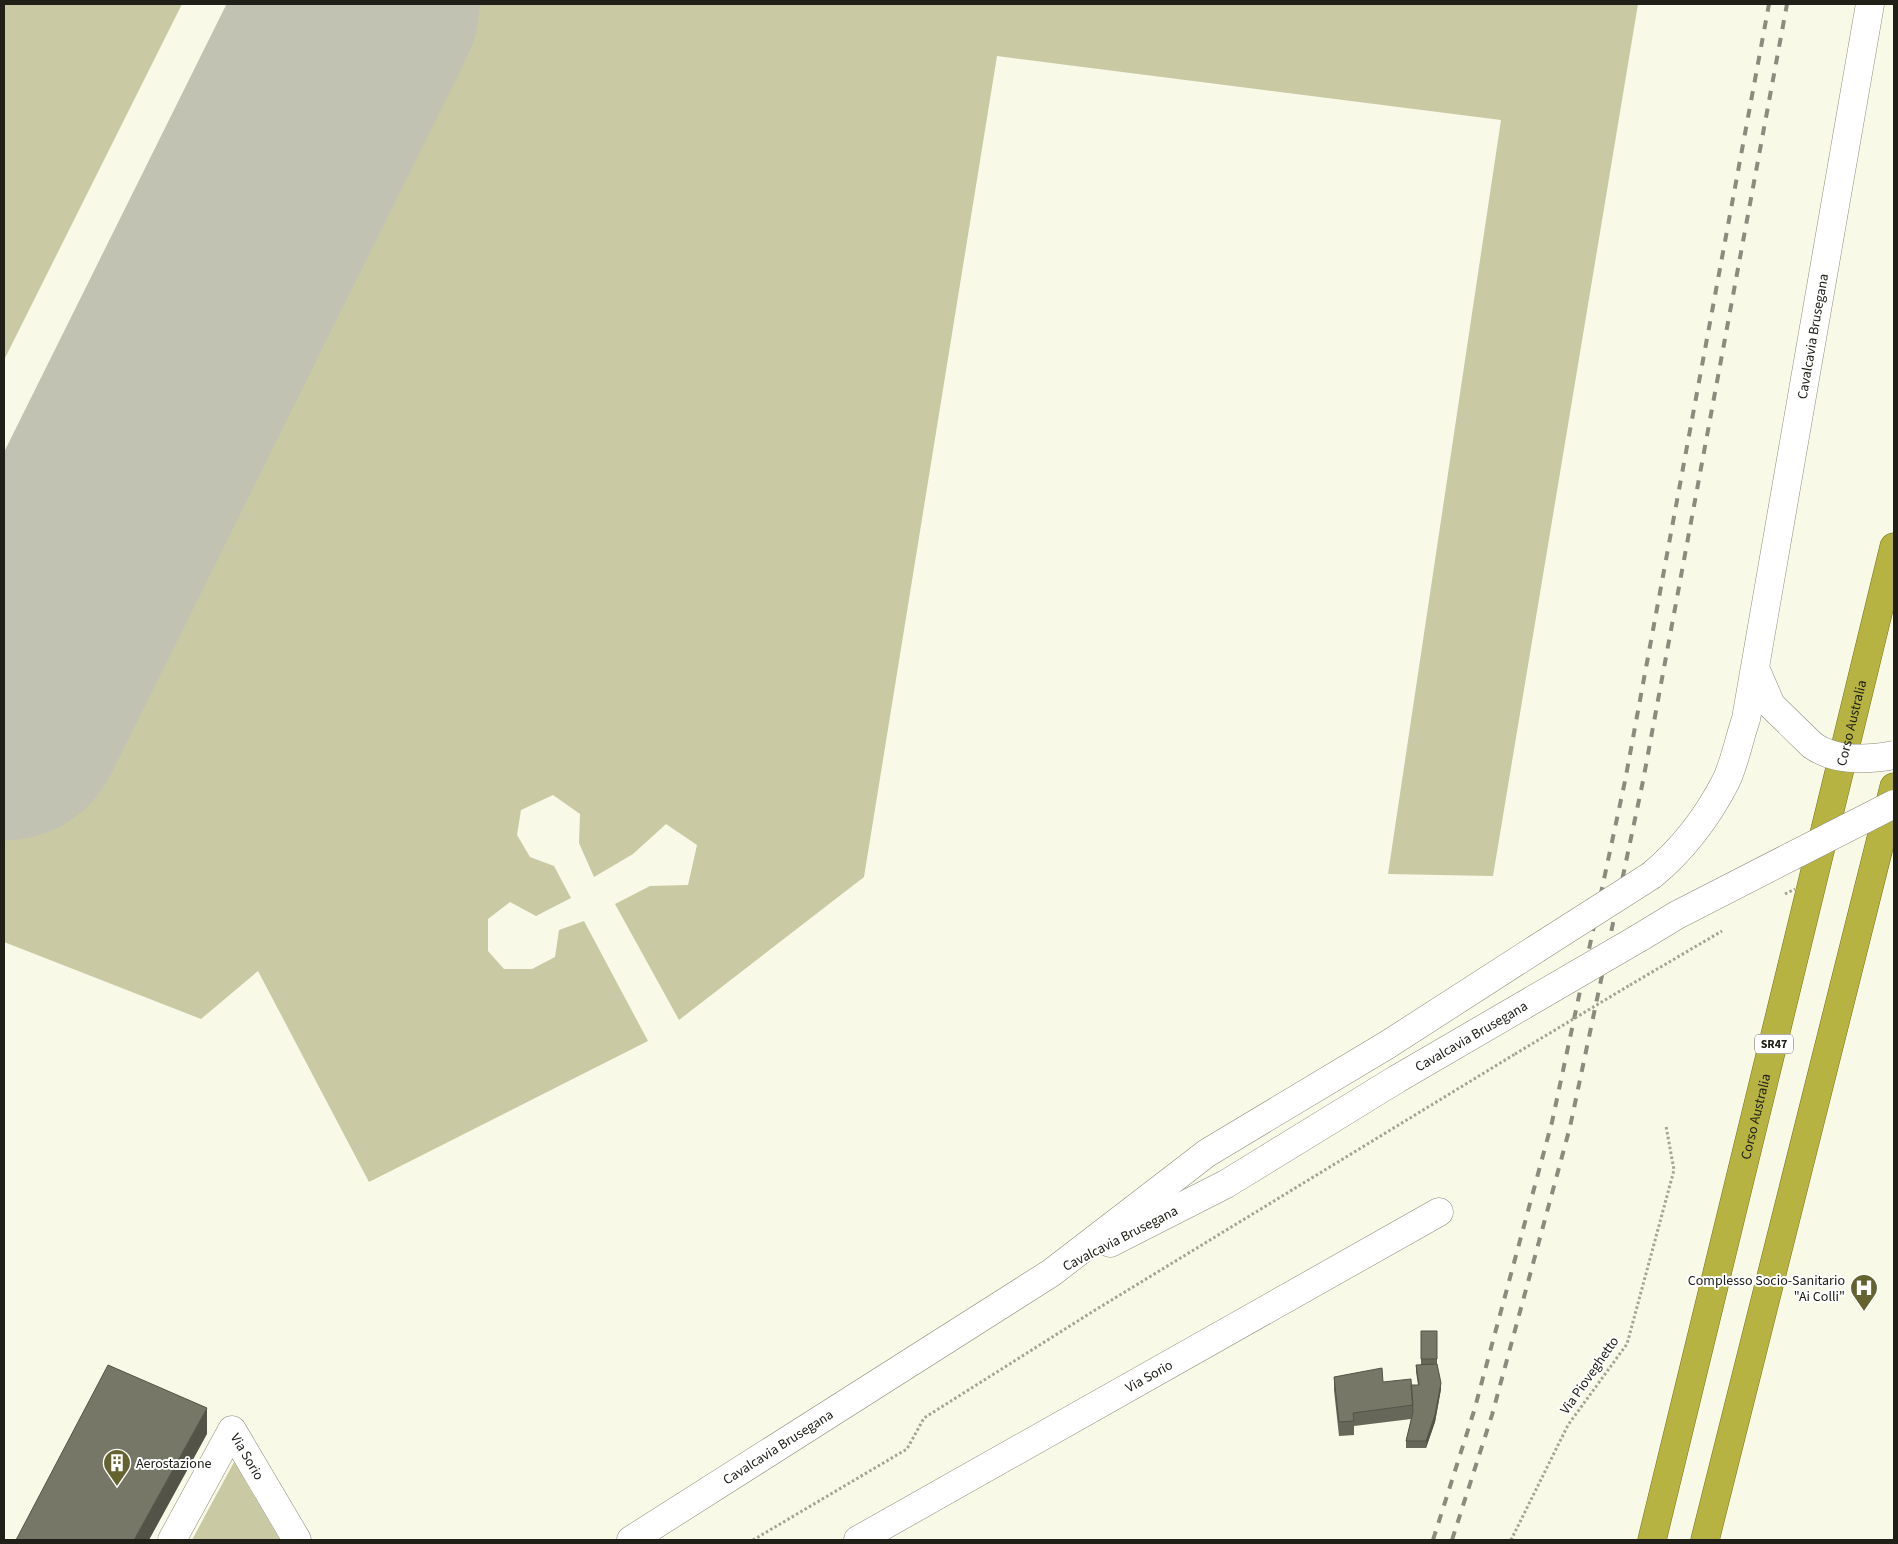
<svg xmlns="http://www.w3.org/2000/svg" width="1898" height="1544" font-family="'Source Sans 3',sans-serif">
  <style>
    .green { fill: #c9c9a4 }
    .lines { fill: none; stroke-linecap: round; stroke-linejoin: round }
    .runway { stroke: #c2c2b2; stroke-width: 239 }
    .minor-casing { stroke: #8b8c7b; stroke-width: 29 }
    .secondary-casing { stroke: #8b8c7b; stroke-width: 29 }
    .trunk-casing { stroke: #767315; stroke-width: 29 }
    .path { stroke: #a4a496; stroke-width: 3; stroke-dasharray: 2.5 2.5; stroke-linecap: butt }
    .minor { stroke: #fff; stroke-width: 28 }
    .secondary { stroke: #fff; stroke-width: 28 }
    .trunk { stroke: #b7b342; stroke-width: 28 }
    .rail { stroke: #8b8b7e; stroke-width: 4; stroke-dasharray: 9 9; stroke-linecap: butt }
    .secondary-bridge-casing { stroke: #8b8c7b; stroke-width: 29; stroke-linecap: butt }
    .path-bridge { stroke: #a4a496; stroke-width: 3; stroke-dasharray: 2.5 2.5; stroke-linecap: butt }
    .secondary-bridge { stroke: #fff; stroke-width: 28 }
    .wall { fill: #666659 }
    .shaded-wall { fill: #535348 }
    .building { fill: #777767; stroke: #535348 }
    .labels { text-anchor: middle; stroke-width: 4; stroke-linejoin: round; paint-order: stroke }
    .shield { fill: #fff; stroke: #63635e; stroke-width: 1 }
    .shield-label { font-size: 12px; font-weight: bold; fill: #202019 }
    .street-label { font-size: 14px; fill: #202019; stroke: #fff }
    .poi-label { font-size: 14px; fill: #202019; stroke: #fff; text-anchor: end }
  </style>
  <rect width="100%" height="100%" fill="#f9f9e7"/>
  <path class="green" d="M4,4H182L4,360Z
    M360,4H1638L1493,876L1388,874L1501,120L997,56L864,877L679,1020L615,904L650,886L688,885L697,845L666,824L633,854L594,877L579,843L580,814L553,795L521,810L517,835L530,857L554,866L571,898L536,916L510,902L488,919V951L504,969H532L555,957L559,930L584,921L648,1041L369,1182L258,971L201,1019L4,942V721Z
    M234,1462L280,1540H192Z"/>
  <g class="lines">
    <path class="runway" d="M4,721L360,4"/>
    <defs>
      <g id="minor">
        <path id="s1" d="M172,1540L232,1430L297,1540"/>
        <path id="s2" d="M858,1540L1439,1212"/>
      </g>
      <g id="secondary">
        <path d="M1756,670L1771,705L1812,745"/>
        <path id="s3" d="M1652,875C1682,850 1708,816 1726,781C1735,762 1739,739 1746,719L1870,4"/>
        <path d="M1639,938L1677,915L1792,856"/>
        <path d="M1110,1243L1226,1184L1397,1079L1524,1005"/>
        <path id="s4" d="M631,1540L1051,1273L1207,1153L1387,1045L1536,949"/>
      </g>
      <g id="trunk">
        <path id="s5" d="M1652,1540L1894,547"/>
        <path d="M1705,1540L1894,787"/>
      </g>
    </defs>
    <use href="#minor" class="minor-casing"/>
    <use href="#secondary" class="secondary-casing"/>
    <use href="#trunk" class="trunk-casing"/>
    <path class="path" d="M1630,985L1722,931
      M753,1540L907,1449L924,1418L1092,1312L1515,1054
      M1511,1540L1568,1425L1627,1344L1674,1170L1666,1126"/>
    <use href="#minor" class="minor"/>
    <use href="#secondary" class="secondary"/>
    <use href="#trunk" class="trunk"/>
    <path class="rail" d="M1433,1540L1474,1411L1552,1122L1625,781L1769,4
      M1452,1540L1492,1415L1570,1127L1643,781L1787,4"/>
    <defs>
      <path id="secondary-bridge" d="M1812,745C1835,762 1868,760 1894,755
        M1792,856L1894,804
        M1536,949L1652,875
        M1524,1005L1639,938"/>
    </defs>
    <use href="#secondary-bridge" class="secondary-bridge-casing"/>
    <path class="path-bridge" d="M1785,894L1795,889
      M1515,1054L1630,985"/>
    <use href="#secondary-bridge" class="secondary-bridge"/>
  </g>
  <path class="wall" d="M1421,1331H1437V1364L1441,1389L1435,1422L1426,1448H1406V1441L1411,1419L1354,1426V1435L1339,1436L1334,1390V1377L1383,1382L1411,1385H1418L1416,1372V1365H1421Z"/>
  <path class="shaded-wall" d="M1441,1383V1389L1435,1422L1426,1448V1441Z
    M207,1408V1434L149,1540H134Z"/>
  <path class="building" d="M1421,1331H1437V1359H1421Z
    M1437,1364L1441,1383L1435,1415L1426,1441H1406L1413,1412L1411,1385H1419L1416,1365Z
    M108,1365L207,1408L134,1540H16Z
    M1382,1368L1383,1382L1411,1379L1413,1405L1353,1413L1354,1421L1339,1422L1334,1377Z"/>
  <defs>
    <symbol id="hospital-pin" viewBox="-11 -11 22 30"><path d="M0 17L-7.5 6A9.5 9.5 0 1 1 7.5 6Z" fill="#646330" stroke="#fff"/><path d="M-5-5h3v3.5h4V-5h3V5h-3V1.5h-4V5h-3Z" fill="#fff"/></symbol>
    <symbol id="building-pin" viewBox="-11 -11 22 30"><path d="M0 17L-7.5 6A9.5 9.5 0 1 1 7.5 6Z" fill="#646330" stroke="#fff"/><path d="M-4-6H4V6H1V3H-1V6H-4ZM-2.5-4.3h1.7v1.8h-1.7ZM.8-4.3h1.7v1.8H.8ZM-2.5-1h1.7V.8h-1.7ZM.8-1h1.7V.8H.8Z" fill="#fff"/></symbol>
  </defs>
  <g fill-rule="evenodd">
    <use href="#hospital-pin" x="1848" y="1272" width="32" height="43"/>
    <use href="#building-pin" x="101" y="1447" width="32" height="43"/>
  </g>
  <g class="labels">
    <rect class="shield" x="1755" y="1034.5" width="38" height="19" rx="4"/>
    <g class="shield-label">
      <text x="1774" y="1048">SR47</text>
    </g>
    <g class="street-label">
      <text dy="5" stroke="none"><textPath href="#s3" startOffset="574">Cavalcavia Brusegana</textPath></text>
      <text dy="5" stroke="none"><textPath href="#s5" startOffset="841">Corso Australia</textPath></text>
      <text transform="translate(1471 1036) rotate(-30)" y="5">Cavalcavia Brusegana</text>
      <text dy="5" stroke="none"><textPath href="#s5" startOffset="436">Corso Australia</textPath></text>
      <text transform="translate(1120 1238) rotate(-27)" y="5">Cavalcavia Brusegana</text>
      <text transform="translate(1589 1375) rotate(-55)" y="5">Via Pioveghetto</text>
      <text dy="5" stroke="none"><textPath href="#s2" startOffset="334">Via Sorio</textPath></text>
      <text dy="5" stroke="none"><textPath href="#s4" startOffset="174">Cavalcavia Brusegana</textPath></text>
      <text dy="5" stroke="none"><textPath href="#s1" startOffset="156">Via Sorio</textPath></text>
    </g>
    <g class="poi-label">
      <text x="1845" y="1285">Complesso Socio-Sanitario<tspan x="1845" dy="16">"Ai Colli"</tspan></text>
      <text x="136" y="1468" text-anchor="start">Aerostazione</text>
    </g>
  </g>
  <rect width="1898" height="1544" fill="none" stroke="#202019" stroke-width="10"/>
</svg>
